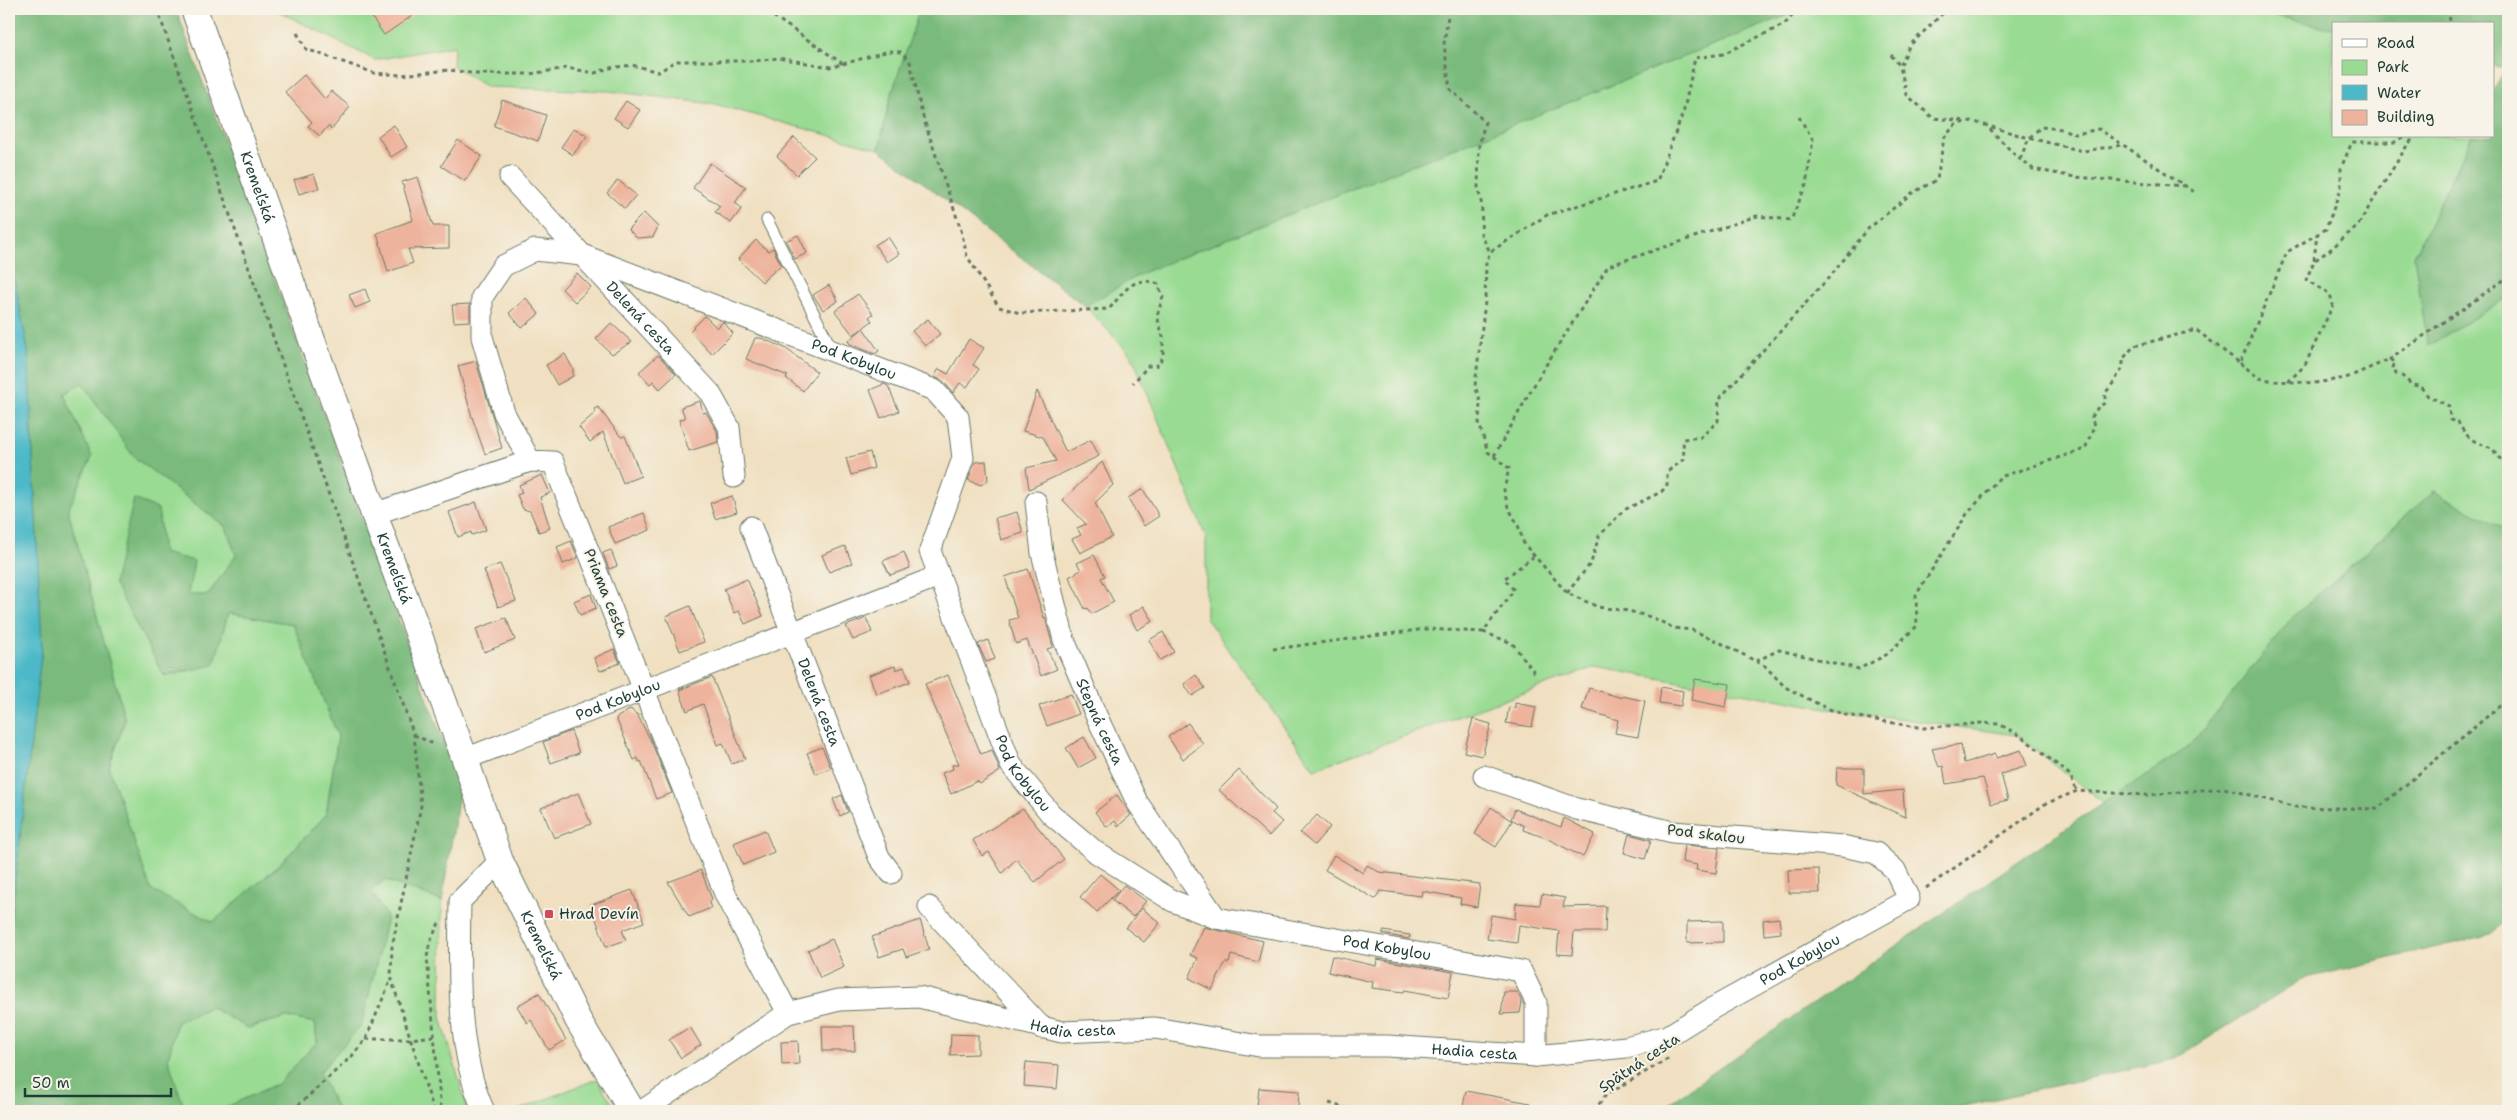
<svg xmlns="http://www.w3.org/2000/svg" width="2517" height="1120" font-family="'Shantell Sans',sans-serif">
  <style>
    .green { fill: #99db93; stroke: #5c8c64 }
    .forest { fill: #7abb7d; stroke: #4c7c58; fill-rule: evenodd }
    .water { fill: #4db9c8; stroke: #367b7e }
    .building { fill: #eeb39c }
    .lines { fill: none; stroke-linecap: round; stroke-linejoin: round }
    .service-casing { stroke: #687665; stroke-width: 13 }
    .minor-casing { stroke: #687665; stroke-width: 23 }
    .tertiary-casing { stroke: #687665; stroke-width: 28 }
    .path { stroke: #687665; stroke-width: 3; stroke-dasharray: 4 4; stroke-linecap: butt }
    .service { stroke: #fff; stroke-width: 11 }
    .minor { stroke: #fff; stroke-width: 21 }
    .tertiary { stroke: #fff; stroke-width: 26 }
    .poi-dot { fill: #d1495b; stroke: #f7f3e8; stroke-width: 2 }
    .labels { text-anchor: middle; stroke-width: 4; stroke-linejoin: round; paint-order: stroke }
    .street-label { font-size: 15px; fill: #1f3d34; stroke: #f7f3e8 }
    .poi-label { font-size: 15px; fill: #1f3d34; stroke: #f7f3e8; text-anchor: start }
  </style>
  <rect width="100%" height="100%" fill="#f7f3e8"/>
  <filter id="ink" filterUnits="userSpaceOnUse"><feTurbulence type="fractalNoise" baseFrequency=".02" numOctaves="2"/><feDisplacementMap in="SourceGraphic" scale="10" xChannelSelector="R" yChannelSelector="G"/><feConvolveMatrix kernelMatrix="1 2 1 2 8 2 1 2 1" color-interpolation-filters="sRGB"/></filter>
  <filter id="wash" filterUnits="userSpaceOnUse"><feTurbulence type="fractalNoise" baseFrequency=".0096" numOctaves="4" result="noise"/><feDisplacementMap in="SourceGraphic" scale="20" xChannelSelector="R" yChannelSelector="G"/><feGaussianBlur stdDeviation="1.12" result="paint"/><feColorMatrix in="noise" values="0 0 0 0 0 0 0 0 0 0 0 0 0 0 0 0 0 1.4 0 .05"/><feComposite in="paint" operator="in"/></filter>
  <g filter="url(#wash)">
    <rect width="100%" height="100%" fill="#f0e0c1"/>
    <path class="green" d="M274,9H920L890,99L879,149L714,104L609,91L487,87L453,66L454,46L375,60Z
      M1803,9H2247L2333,29V136H2472L2414,256L2428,346L2508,297V532L2434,491L2291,619L2189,747L2104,803L2016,735L1826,708L1595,667L1314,769L1206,618V537L1132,356L1085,306L1144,272Z
      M82,382L134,457L226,527L236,555L208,595H188L163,553L158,509L134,499L214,665L228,613L293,624L338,736L326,815L279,865L213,922L151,891L109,768L125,720L68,510L92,457L64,394Z
      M385,880L442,901L441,1017L468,1111H338L319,1073L362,1023L387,918L371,891Z
      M210,1007L248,1028L286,1017L315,1023L317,1042L279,1083L218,1111H185L168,1059L177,1022Z
      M597,1079L617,1111H516Z"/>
    <path class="forest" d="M9,9H174L179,17L460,788L442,901L385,880L371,891L387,917L362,1024L319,1073L338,1111H218L279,1083L317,1042L315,1023L286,1017L248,1028L210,1007L177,1022L168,1059L185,1111H9V932L42,647L28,350L9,252ZM82,383L134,457L226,527L236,555L208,595H188L194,561L163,553L158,509L134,499L114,583L164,676L214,665L228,613L293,624L338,736L326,815L279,865L213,922L151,890L109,768L125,720L68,510L92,457L64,394Z
      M920,9H1803L1144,272L1085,306L879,149L890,99Z
      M2247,9H2508V297L2428,346L2414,256L2472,136H2493V92L2505,69L2493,66V24H2333V29Z
      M2434,491L2508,532V918L2492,934L2302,979L2175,1059L1942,1111H1703L1665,1106L2076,821L2189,747L2291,619Z"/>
    <path class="water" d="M9,252L28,350L42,647L9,932Z"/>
    <g id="blocks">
      <path class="building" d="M366,9H422L384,35Z
        M304,75L325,99L331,91L350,107L332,129L328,126L320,136L308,126L312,122L285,92Z
        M502,100L546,115L538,141L494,126Z
        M626,101L640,110L628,127L614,118Z
        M394,125L407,147L391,157L378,136Z
        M574,128L587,136L573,155L561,147Z
        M794,137L815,157L797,175L777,156Z
        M458,140L482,156L465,181L441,166Z
        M710,163L746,187L735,203L742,208L731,223L715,212L720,206L693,188Z
        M314,174L319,188L299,194L294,180Z
        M418,177L433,226H449V248L408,249L413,263L388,272L377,233L413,220L402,182Z
        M618,180L636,195L625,209L607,193Z
        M644,213L658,227L653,237L637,238L628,229Z
        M798,235L807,253L795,259L786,241Z
        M888,237L899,254L887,262L875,245Z
        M756,240L768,251L773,248L781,265L762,282L738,259Z
        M577,273L591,287L575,302L562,289Z
        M829,285L838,301L823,310L813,295Z
        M365,289L370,302L355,308L349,295Z
        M858,294L873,314L869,317L872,321L863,328L879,351L875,354L850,344L848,341L862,329L853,335L835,311Z
        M526,298L539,314L522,328L509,313Z
        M470,304V321L454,322L452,305Z
        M705,316L717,328L723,322L733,333L712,354L690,331Z
        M928,319L940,334L925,346L912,331Z
        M611,323L632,342L612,354L596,339Z
        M755,338H761L785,348L817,372L803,391L786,378L788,376L746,359Z
        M969,339L984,348L973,365L979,369L967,387L960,383L953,393L943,381L934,377L939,369L948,374Z
        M565,354L573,369V376L557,385L546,365Z
        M658,355L676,374L660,389L653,381L650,384L639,372Z
        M476,361L502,448L485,454L472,417L458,366Z
        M884,384L888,386L899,411L881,418L870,390Z
        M1037,391L1066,452L1091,440L1099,456L1029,489L1026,468L1056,461L1043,437L1023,431Z
        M700,401L703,413L706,412L717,431L718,442L689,451L679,420L685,418L681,407Z
        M598,407L621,437L625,436L641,476L623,483L603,432L590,442L579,427L596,412L594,409Z
        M870,452L874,468L851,475L846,458Z
        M986,461L988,480L981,485L968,480L975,462Z
        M1102,462L1113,485L1095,503L1112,537L1080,553L1072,539L1081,535L1077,528L1086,524L1063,500Z
        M542,475L550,493L540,497L550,528L539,532L530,511L523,509L517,495L522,493L519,485Z
        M1143,489L1159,516L1144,526L1128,498Z
        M732,496L737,512L715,519L710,503Z
        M476,502L486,530L472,535L471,532L458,537L449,512Z
        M1017,512L1023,533L1001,540L995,518Z
        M644,513L650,530L615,544L608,527Z
        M571,541L578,558L563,564L557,547Z
        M845,546L852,563L829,572L822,555Z
        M611,550L617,566L609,569L603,553Z
        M904,552L910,568L890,575L883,561Z
        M1094,555L1105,576L1101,578L1114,602L1091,614L1088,608L1085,609L1069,577L1081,570L1077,563Z
        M500,564L516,601L498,607L484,570Z
        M1028,569L1044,618L1045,617L1053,647L1047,649L1057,669L1041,676L1027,640L1016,644L1009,620L1018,618L1005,577Z
        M747,579L763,616L745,624L739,611L734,613L724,589Z
        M591,594L596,608L580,615L574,601Z
        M690,606L704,642L680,651L666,616Z
        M1144,606L1153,621L1137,630L1129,615Z
        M506,618L515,640L484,652L476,629Z
        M866,618L872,632L853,640L846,626Z
        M1163,632L1174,652L1160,660L1149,640Z
        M988,640L995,659L986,662L978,644Z
        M614,649L620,663L600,671L594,658Z
        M895,666L896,670L904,667L910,682L876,694L869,675Z
        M948,675L981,754L992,750L1000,771L980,784L977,781L951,794L942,773L953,769L952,765L959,764L925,684Z
        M1196,675L1205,688L1192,696L1184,684Z
        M712,677L745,759L732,764L723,743L718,745L703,704L687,711L679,690Z
        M1695,679L1730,684L1726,707L1691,700Z
        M1661,687L1683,691L1681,706L1659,703Z
        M1589,688L1622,698V696L1645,701L1638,737L1615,733L1618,720L1582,709Z
        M1071,694L1079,714L1047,726L1039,706Z
        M1515,703L1536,707L1532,727L1506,723L1509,707L1515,708Z
        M631,709L635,714H637L651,741L672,793L656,799L641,761L639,762L638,758L634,760L616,718Z
        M1473,719L1491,724L1482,756L1464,752Z
        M1188,723L1203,744L1183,759L1168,737Z
        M571,731L579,753L551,763L543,742Z
        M1084,737L1096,758L1078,768L1066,748Z
        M1961,744L1964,763L1995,754L1996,758L2021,750L2027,766L2001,774L2008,800L1991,804L1983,778L1946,784L1943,766L1939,767L1932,749Z
        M822,747L831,768L816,774L807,753Z
        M1837,768H1864V794L1903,790L1905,817L1836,785Z
        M1239,770L1276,809L1272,813L1282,822L1269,836L1219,790Z
        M578,793L591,824L554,838L541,808Z
        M842,795L848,812L840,816L833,799Z
        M1117,795L1131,815L1118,826L1115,821L1107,827L1095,812Z
        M1491,807L1512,821L1496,847L1475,834Z
        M1023,809L1064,859L1035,882L1016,859L1002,873L989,852L982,856L973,840Z
        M1515,809L1561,827L1564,818L1595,834L1583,857L1546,838L1523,830L1524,826L1511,819Z
        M1317,815L1330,827L1314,845L1300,833Z
        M765,830L774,852L743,865L734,843Z
        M1629,834L1651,840L1645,859L1624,853Z
        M1684,845L1719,848L1716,873L1696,870L1697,865L1682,862Z
        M1334,855L1363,873L1367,865L1379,872L1480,884L1477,907L1460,904L1461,898L1422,891L1421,896L1380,891L1375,899L1325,870Z
        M1819,869L1820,893H1789L1788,870Z
        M701,870L712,899L709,903L711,908L689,917L668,882Z
        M1100,874L1119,890L1097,912L1080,897Z
        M1124,885L1146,901L1133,917L1112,900Z
        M632,890L644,922L622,930L626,940L606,947L591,905Z
        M1542,894L1565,898L1563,907L1606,906L1605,932H1574L1572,955L1557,954L1559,931L1519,925L1517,943L1487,939L1491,915L1515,919L1516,903L1540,905Z
        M1142,908L1160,923L1144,942L1126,928Z
        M1779,918L1781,933L1764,935L1763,920Z
        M920,920L929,949L906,957L903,949L879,957L872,937Z
        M1723,921V942L1687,943V922Z
        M1204,927L1263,941L1258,962L1231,955L1229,963H1225L1212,990L1189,978L1198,958L1190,955Z
        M1383,931L1410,935L1409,939L1383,934Z
        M832,939L844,967L820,978L808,950Z
        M1332,956L1376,966L1377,959L1453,972L1448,998L1405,990L1404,992L1372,988L1373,982L1328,972Z
        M1504,992H1517L1522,1002L1520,1013L1501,1014Z
        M539,993L566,1040L549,1050L531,1020L527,1023L517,1006Z
        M822,1026H854L855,1051H823Z
        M690,1027L701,1045L681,1058L669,1040Z
        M951,1034L978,1035V1054L950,1055Z
        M798,1041L799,1064L782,1065L781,1042Z
        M1026,1062L1059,1065L1057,1089L1024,1086Z
        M1259,1088L1299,1091L1298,1111L1257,1107Z
        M1466,1091L1530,1103L1529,1111H1462Z"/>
    </g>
  </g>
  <g filter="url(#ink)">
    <use href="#blocks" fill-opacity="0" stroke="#687665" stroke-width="1"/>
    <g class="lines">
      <defs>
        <path id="service" d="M767,220L832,350"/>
        <g id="minor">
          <path id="s1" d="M510,177L710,393L729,427L734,477"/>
          <path id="s2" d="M1036,502L1042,553L1064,640L1095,713L1137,802L1216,918"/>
          <path d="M374,514L530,461"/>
          <path id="s3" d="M751,527L879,857L891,873"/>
          <path id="s4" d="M465,759L939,576"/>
          <path d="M929,907L1042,1028"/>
          <path id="s5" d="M788,1013L726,896L553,462L530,461L504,413L482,337V297L503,266L535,250L582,255L934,390L958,417L963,458L930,551L1011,765L1051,814L1097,853L1173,901L1216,918L1521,971L1536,1002V1056"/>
          <path d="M484,1111C456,1052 459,966 460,901L500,861"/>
          <path id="s6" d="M642,1111L788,1013L839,1000L919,997L1062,1032L1155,1028L1259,1046H1388L1536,1056L1626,1047L1668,1036L1713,1008L1909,899L1895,870L1876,853L1842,846L1673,832L1577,809L1484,776"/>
        </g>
        <g id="tertiary">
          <path id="s7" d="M194,9L374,514L465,759L500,861L578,1020L632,1111"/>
        </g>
      </defs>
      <use href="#service" class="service-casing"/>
      <use href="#minor" class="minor-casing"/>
      <use href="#tertiary" class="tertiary-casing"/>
      <path class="path" d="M157,9L414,735L421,806L392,947L391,978L434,1111
        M1449,9L1444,44L1450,89L1485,122L1479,146L1478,188L1482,206L1481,234L1490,252
        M1798,9L1785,24L1723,54L1695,58L1684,110L1657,181L1547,215L1490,252L1486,263L1485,302L1475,386L1480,401L1479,424L1488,452L1509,468L1504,490L1508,507L1518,525L1524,544L1567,593L1598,607L1629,611L1654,618L1673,628L1692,630L1717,641L1765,666L1785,687L1826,708L1846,715L1923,728L1982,723L1999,724L2021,736L2070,775L2077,791
        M1908,9C1923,14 1938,15 1953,9
        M2449,9L2450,24
        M1943,13L1909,46L1900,67L1907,95L1933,118L1967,121
        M297,33L306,49L374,73L401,75L449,70L477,74H530L567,68L595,73L609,68L632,65L659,72L675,61H755L778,58L830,67L843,64L763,9
        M1891,55L1900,66
        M843,64L889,51L901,52L910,62L922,114L961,230L967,256L999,307L1020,313L1109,309C1124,292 1133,274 1158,284L1163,297L1157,316L1163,337V353L1159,365L1148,366L1133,383
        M1990,129L2017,157L2033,169L2075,177L2184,186
        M2020,159L2029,138L2083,151L2122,145
        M2314,260L2317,234
        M2389,360L2508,277
        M2240,363L2259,378L2275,381L2315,383L2346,378L2388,360L2395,361L2393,368L2396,374L2402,376L2412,385L2420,386L2428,396L2449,406L2450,420L2458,422C2467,439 2475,443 2492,448L2499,458L2508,462
        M2288,382L2305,365L2333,305L2330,294L2306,280L2314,261L2331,249L2358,225L2408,144L2416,136
        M1494,456L1541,373L1608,266L1757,216L1791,220L1806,185L1813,140L1799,117
        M1567,593L1591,563L1599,536L1624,510L1661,492L1667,486V472L1684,459L1683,439L1701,437L1718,421L1719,399L1833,273L1868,229L1912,193L1937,180L1944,138L1955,125L1971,121L2029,138L2041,127L2062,129L2076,134L2099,129L2196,193
        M1483,632L1512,643L1535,673
        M1273,649L1426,629L1483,632L1514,590L1504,579L1533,557
        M1756,661L1779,650L1859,669L1886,655L1917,626L1916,595L1967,514L2000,477L2085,449L2094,427L2092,417L2098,407L2105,403V393C2113,385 2116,377 2123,368V359L2134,346L2196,330L2240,363L2287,252L2326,229L2341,188V168L2352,142H2395L2404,136
        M414,735L436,745
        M1926,888L2045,804L2077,791L2146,795L2224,788L2296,807L2377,809L2508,699
        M439,923L430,942L427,957L441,1111
        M366,1039H411L433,1036
        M1329,1103L1355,1111
        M292,1111L352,1056L366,1039L391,979
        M1594,1111L1606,1095L1671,1057"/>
      <use href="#service" class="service"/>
      <use href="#minor" class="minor"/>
      <use href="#tertiary" class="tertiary"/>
    </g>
  </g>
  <rect class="poi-dot" x="544" y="909" width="10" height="10" rx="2.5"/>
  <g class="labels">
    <g class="street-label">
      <text dy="5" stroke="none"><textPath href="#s7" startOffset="189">Kremeľská</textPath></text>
      <text dy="5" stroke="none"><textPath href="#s1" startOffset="192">Delená cesta</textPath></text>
      <text dy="5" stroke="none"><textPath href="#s5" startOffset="1208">Pod Kobylou</textPath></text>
      <text dy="5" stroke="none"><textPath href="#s7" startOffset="594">Kremeľská</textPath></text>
      <text transform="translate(606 593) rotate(68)" y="5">Priama cesta</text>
      <text dy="5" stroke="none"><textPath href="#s4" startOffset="164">Pod Kobylou</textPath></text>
      <text dy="5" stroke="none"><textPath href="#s3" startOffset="188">Delená cesta</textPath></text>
      <text dy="5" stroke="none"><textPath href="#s2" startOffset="230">Stepná cesta</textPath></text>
      <text dy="5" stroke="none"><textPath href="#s5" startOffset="1712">Pod Kobylou</textPath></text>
      <text transform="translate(1706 834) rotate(7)" y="5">Pod skalou</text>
      <text dy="5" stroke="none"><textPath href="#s7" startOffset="999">Kremeľská</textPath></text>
      <text dy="5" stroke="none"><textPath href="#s5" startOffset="2132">Pod Kobylou</textPath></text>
      <text dy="5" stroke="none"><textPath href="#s6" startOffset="1218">Pod Kobylou</textPath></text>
      <text dy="5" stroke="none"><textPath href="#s6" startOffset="466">Hadia cesta</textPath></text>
      <text dy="5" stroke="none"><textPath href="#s6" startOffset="870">Hadia cesta</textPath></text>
      <text transform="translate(1639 1063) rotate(-34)" y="5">Spätná cesta</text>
    </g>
    <g class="poi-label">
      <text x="559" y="919">Hrad Devín</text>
    </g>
  </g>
  <rect width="2517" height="1120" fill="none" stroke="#f7f3e8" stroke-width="30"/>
  <rect x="2332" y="22" width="162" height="115" fill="#f7f3e8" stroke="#a1aaa0"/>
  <rect x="2342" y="39" width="25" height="8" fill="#ffffff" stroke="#a1aaa0"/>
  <text x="2377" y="48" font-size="15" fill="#1f3d34">Road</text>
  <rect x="2342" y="60" width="25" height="15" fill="#99db93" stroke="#a1aaa0"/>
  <text x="2377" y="72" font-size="15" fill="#1f3d34">Park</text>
  <rect x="2342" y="85" width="25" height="15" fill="#4db9c8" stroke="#a1aaa0"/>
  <text x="2377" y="98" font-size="15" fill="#1f3d34">Water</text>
  <rect x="2342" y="110" width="25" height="15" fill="#eeb39c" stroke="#a1aaa0"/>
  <text x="2377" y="122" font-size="15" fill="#1f3d34">Building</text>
  <path d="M25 1088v8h146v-8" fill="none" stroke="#1f3d34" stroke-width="2.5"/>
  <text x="32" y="1088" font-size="15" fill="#1f3d34" stroke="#f7f3e8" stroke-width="4" paint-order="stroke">50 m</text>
</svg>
